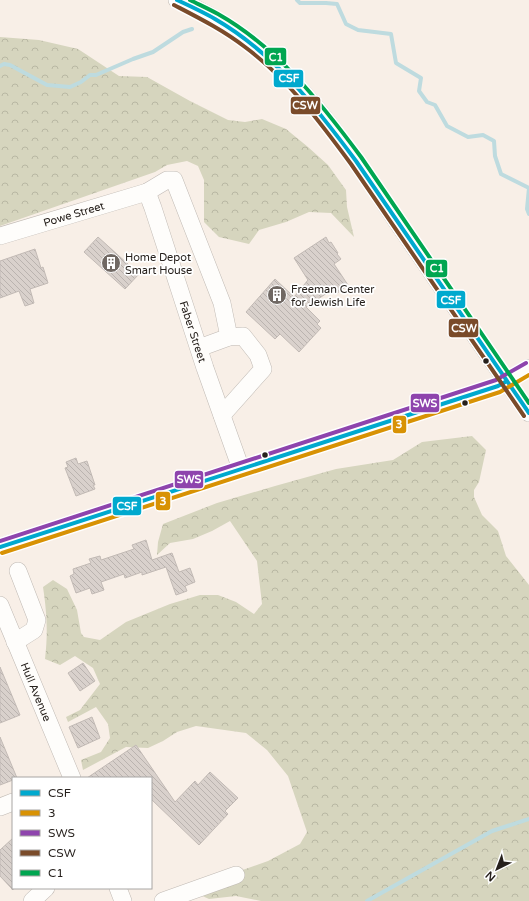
<svg xmlns="http://www.w3.org/2000/svg" width="529" height="901" font-family="'Varela Round',sans-serif">
  <style>
    .forest { fill: url(#forest-crowns) }
    .lines { fill: none; stroke-linecap: round; stroke-linejoin: round }
    .stream { stroke: #bedbdf; stroke-width: 4 }
    .building { fill: url(#building-back-hatch); stroke: #c2bab5 }
    .minor-casing { stroke: #c0bab4; stroke-width: 18 }
    .minor { stroke: #fefdfb; stroke-width: 17 }
    .bus-1-casing { stroke: #fff; stroke-width: 7 }
    .bus-2-casing { stroke: #fff; stroke-width: 7 }
    .bus-3-casing { stroke: #fff; stroke-width: 7 }
    .bus-4-casing { stroke: #fff; stroke-width: 7 }
    .bus-5-casing { stroke: #fff; stroke-width: 7 }
    .bus-1 { stroke: #00a9ce; stroke-width: 4 }
    .bus-2 { stroke: #d89204; stroke-width: 4 }
    .bus-3 { stroke: #8e44ad; stroke-width: 4 }
    .bus-4 { stroke: #7a4b2a; stroke-width: 4 }
    .bus-5 { stroke: #00a651; stroke-width: 4 }
    .bus-dot { fill: #26201c; stroke: #fff; stroke-width: 1.5 }
    .labels { text-anchor: middle; stroke-width: 3.5; stroke-linejoin: round; paint-order: stroke }
    .street-label { font-size: 11px; fill: #26201c; stroke: #fff }
    .poi-label { font-size: 11px; fill: #26201c; stroke: #fff; text-anchor: start }
    .line-badge { stroke: #fff; stroke-width: 1.5 }
    .badge-label { font-size: 11px; text-anchor: middle; font-weight: bold; fill: #fff }
  </style>
  <defs>
    <pattern id="forest-crowns" width="20" height="18" patternUnits="userSpaceOnUse"><rect width="20" height="18" fill="#d6d5be"/><path d="M2 6a3 3 0 1 1 6 0M12 15a3 3 0 1 1 6 0" fill="none" stroke="#b8b7a3"/></pattern>
    <pattern id="building-back-hatch" width="6" height="6" patternUnits="userSpaceOnUse"><rect width="6" height="6" fill="#d9d1cc"/><path d="M-1 5l2 2M0 0l6 6M5-1l2 2" fill="none" stroke="#bab3af"/></pattern>
  </defs>
  <rect width="100%" height="100%" fill="#f8efe7"/>
  <path class="forest" d="M0,37L39,40L78,49L119,76L147,77L190,101L228,120L245,122L262,119L286,129L308,147L328,165L346,190L347,207L354,237L331,213L309,212L286,222L259,230L249,244L219,237L204,222V180L198,166L187,161L167,165L155,172L0,226Z
    M472,436L486,450L479,482L474,490V497L482,515L498,531L506,556L529,585V901H261L236,896L209,899L198,894L200,885L268,861L300,844L307,832L288,776L267,750L246,733L196,726L177,732L163,741L148,748L126,747L83,770L81,760L101,752L110,738L108,724L96,707L68,722L66,717L80,710L100,684L93,668L75,656L60,665L45,659C48,633 47,614 43,587L53,580L67,589L77,610L81,633L84,637L100,640L126,622L170,604L200,595H218L236,602L254,614L262,604L257,561L230,521L212,531L193,539L170,543L157,555L158,542L163,524L217,503L275,486L336,469L393,460L422,442Z"/>
  <g class="lines">
    <path class="stream" d="M297,0L300,3H326L337,4L346,24L358,30L391,34L396,63L421,78L419,91L427,102L435,105L447,126L468,137L483,135L494,141L495,156L501,174L529,188L527,209L529,214
      M0,66L4,64L10,65L47,85L70,87L81,82L90,75H96L133,59L153,52L183,32L192,29
      M367,901L492,831L529,819"/>
  </g>
  <path class="building" d="M98,237L139,274L125,289L84,252Z
    M326,237L329,243L331,242L338,253L337,254L341,259L334,264L348,285L336,294L333,289L306,307L320,321L317,324L321,328L299,352L280,334L275,339L246,312L275,279L294,297L308,280L294,258Z
    M35,249L41,268L43,267L48,283L30,289L34,303L25,306L19,291L0,298V261Z
    M76,458L78,464L87,461L95,485H93L95,489L76,496L65,468L68,467L66,462Z
    M146,540L152,560L172,553L179,572L190,568L195,582L185,586L187,591L176,595L166,567L142,575V572L125,578L124,574L101,582L104,590L92,594L90,588L76,593L70,576L74,574L73,569L91,563L89,559L100,556L101,560L134,549L132,545Z
    M83,663L95,681L80,691L68,673Z
    M0,667L20,715L0,723Z
    M92,717L100,738L78,748L69,727Z
    M0,737L17,778H13V780L0,785Z
    M136,745L175,802L195,781L198,785L210,772L238,798L225,811L228,814L199,845L151,799V778H87Z
    M13,838V890L0,876V850Z"/>
  <g class="lines">
    <defs>
      <g id="minor">
        <path d="M177,0C285,45 340,137 402,229C444,290 486,352 529,413"/>
        <path id="s1" d="M147,192L153,208L205,368L241,469"/>
        <path id="s2" d="M0,236L147,192L167,180H174L222,303L229,337"/>
        <path d="M199,348L229,337L243,336L258,355L263,369L222,415"/>
        <path d="M0,547L498,386L529,368"/>
        <path id="s3" d="M0,605L72,778"/>
        <path d="M15,642L34,630L37,620L18,571"/>
        <path d="M0,807L13,802"/>
        <path d="M118,888L123,901"/>
        <path d="M32,901L46,888"/>
        <path d="M163,901L236,875"/>
      </g>
    </defs>
    <use href="#minor" class="minor-casing"/>
    <use href="#minor" class="minor"/>
    <defs>
      <path id="bus-1" d="M177,0C190,6 203,12 215,19C274,53 316,107 356,161L529,413
        M0,547L498,386L507,381"/>
      <path id="bus-2" d="M2,553L500,392L529,375"/>
      <path id="bus-3" d="M0,541L496,380L526,363"/>
      <path id="bus-4" d="M174,5C199,18 223,30 245,47C288,79 320,122 351,164L524,416"/>
      <path id="bus-5" d="M190,0C200,5 209,9 218,14C278,48 321,103 361,157L529,403"/>
    </defs>
    <use href="#bus-1" class="bus-1-casing"/>
    <use href="#bus-2" class="bus-2-casing"/>
    <use href="#bus-3" class="bus-3-casing"/>
    <use href="#bus-4" class="bus-4-casing"/>
    <use href="#bus-5" class="bus-5-casing"/>
    <use href="#bus-1" class="bus-1"/>
    <use href="#bus-2" class="bus-2"/>
    <use href="#bus-3" class="bus-3"/>
    <use href="#bus-4" class="bus-4"/>
    <use href="#bus-5" class="bus-5"/>
  </g>
  <defs>
    <symbol id="building-disc" viewBox="-11 -11 22 22"><circle r="9.5" fill="#706863" stroke="#fff"/><path d="M-4-6H4V6H1V3H-1V6H-4ZM-2.5-4.3h1.7v1.8h-1.7ZM.8-4.3h1.7v1.8H.8ZM-2.5-1h1.7V.8h-1.7ZM.8-1h1.7V.8H.8Z" fill="#fff"/></symbol>
  </defs>
  <g fill-rule="evenodd">
    <use href="#building-disc" x="100" y="252" width="22" height="22"/>
    <use href="#building-disc" x="266" y="284" width="22" height="22"/>
  </g>
  <g class="bus-dot">
    <circle cx="486" cy="361" r="3.5"/>
    <circle cx="465" cy="403" r="3.5"/>
    <circle cx="265" cy="455" r="3.5"/>
  </g>
  <g class="labels">
    <g class="street-label">
      <text dy="4" stroke="none"><textPath href="#s2" startOffset="77">Powe Street</textPath></text>
      <text dy="4" stroke="none"><textPath href="#s1" startOffset="147">Faber Street</textPath></text>
      <text dy="4" stroke="none"><textPath href="#s3" startOffset="94">Hull Avenue</textPath></text>
    </g>
    <g class="poi-label">
      <text x="125" y="261">Home Depot<tspan x="125" dy="13">Smart House</tspan></text>
      <text x="291" y="293">Freeman Center<tspan x="291" dy="13">for Jewish Life</tspan></text>
    </g>
  </g>
  <g class="line-badge">
    <rect x="264" y="47" width="23" height="19" rx="4" fill="#00a651"/>
    <rect x="273" y="69" width="31" height="19" rx="4" fill="#00a9ce"/>
    <rect x="290" y="96" width="31" height="19" rx="4" fill="#7a4b2a"/>
    <rect x="425" y="259" width="23" height="19" rx="4" fill="#00a651"/>
    <rect x="436" y="290" width="30" height="19" rx="4" fill="#00a9ce"/>
    <rect x="448" y="318" width="31" height="20" rx="4" fill="#7a4b2a"/>
    <rect x="410" y="393" width="30" height="20" rx="4" fill="#8e44ad"/>
    <rect x="392" y="415" width="15" height="19" rx="4" fill="#d89204"/>
    <rect x="174" y="470" width="30" height="19" rx="4" fill="#8e44ad"/>
    <rect x="155" y="491" width="16" height="20" rx="4" fill="#d89204"/>
    <rect x="112" y="496" width="30" height="20" rx="4" fill="#00a9ce"/>
  </g>
  <g class="badge-label">
    <text x="276" y="61">C1</text>
    <text x="289" y="82">CSF</text>
    <text x="305" y="109">CSW</text>
    <text x="437" y="272">C1</text>
    <text x="451" y="304">CSF</text>
    <text x="464" y="332">CSW</text>
    <text x="425" y="407">SWS</text>
    <text x="399" y="428">3</text>
    <text x="189" y="483">SWS</text>
    <text x="163" y="505">3</text>
    <text x="127" y="510">CSF</text>
  </g>
  <rect x="12" y="777" width="140" height="112" fill="#ffffff" stroke="#a8a6a4"/>
  <rect x="20" y="790" width="20" height="6" fill="#00a9ce" stroke="#a8a6a4"/>
  <text x="48" y="797" font-size="12" fill="#26201c">CSF</text>
  <rect x="20" y="810" width="20" height="6" fill="#d89204" stroke="#a8a6a4"/>
  <text x="48" y="817" font-size="12" fill="#26201c">3</text>
  <rect x="20" y="830" width="20" height="6" fill="#8e44ad" stroke="#a8a6a4"/>
  <text x="48" y="837" font-size="12" fill="#26201c">SWS</text>
  <rect x="20" y="850" width="20" height="6" fill="#7a4b2a" stroke="#a8a6a4"/>
  <text x="48" y="857" font-size="12" fill="#26201c">CSW</text>
  <rect x="20" y="870" width="20" height="6" fill="#00a651" stroke="#a8a6a4"/>
  <text x="48" y="877" font-size="12" fill="#26201c">C1</text>
  <g transform="translate(497 869) rotate(222)" stroke="#ffffff" stroke-width="3" paint-order="stroke">
  <path d="M0-3L7 15L0 10L-7 15Z" fill="#26201c"/>
  <text y="-6" font-size="11" font-weight="bold" text-anchor="middle" fill="#26201c">N</text>
  </g>
</svg>
